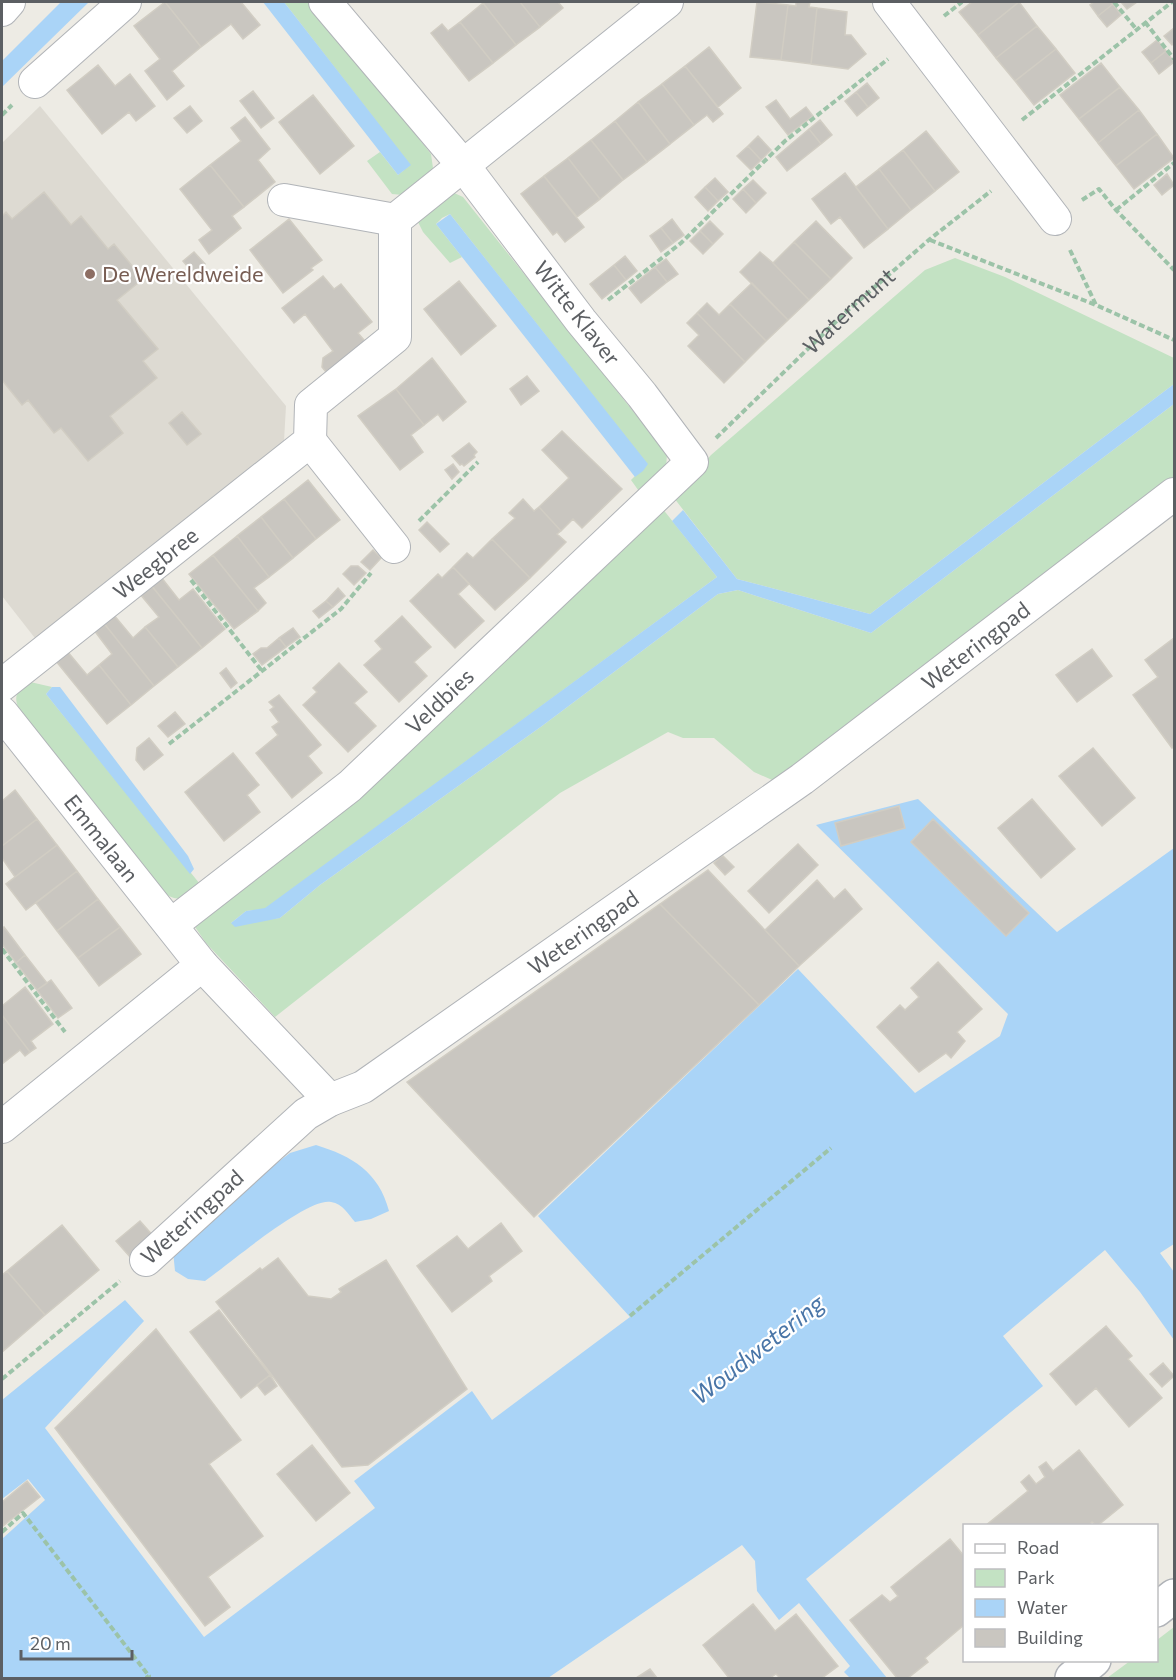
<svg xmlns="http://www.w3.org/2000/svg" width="1176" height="1680" font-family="Commissioner,sans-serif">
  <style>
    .education { fill: #dddad2 }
    .green { fill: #c3e2c3 }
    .water { fill: #aad4f7 }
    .building { fill: #c9c6c0; stroke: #d1cdc3; stroke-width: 1.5 }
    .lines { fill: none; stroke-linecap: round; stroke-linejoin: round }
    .street-casing { stroke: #b1b4b8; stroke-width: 34 }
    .secondary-casing { stroke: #b0b3b8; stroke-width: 36 }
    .path { stroke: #9cc3a8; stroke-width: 4; stroke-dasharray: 6 3; stroke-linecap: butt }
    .street { stroke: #fff; stroke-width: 32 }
    .secondary { stroke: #fff; stroke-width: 33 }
    .education-dot { fill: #8d6e63; stroke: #fff; stroke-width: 2 }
    .labels { text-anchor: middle; stroke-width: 4.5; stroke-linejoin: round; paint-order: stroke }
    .education-label { font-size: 22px; fill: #785e54; stroke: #fff; text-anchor: start }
    .street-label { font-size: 22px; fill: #5c5f63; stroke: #fff }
    .water-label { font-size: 24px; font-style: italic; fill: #4975a7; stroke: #fff }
  </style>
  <rect width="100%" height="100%" fill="#edebe4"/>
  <path class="education" d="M40,106L286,406L284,441L38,642L2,596V143Z"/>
  <path class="green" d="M284,2H311L431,154L433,168L428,175L403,195L392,194L367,161L380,152L398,175L410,165Z
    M452,192L463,197L667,454L666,469L641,494L631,480L647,464L450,214L442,218L436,224L462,257L450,263L423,232L415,216Z
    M955,258L1005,277L1174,358V384L870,614L737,579L674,498L711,455L925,270Z
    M1174,404V479L927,675L779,783L754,772L714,738H683L668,732L560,793L275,1017L206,943L195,927L355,799L662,508L717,577L265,909L246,911L231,923L280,918L320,885L542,726L718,594L738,590L871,633Z
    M26,681L52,687L46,694L204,889C190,897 182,903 167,895L23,717C14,700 13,696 26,681Z
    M1174,1627V1678H1107L1130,1661L1156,1660L1157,1640Z"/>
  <path class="water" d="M61,2H89L2,87V61Z
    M263,2H284L411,165L398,175Z
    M450,214L648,464L643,471L635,477L436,224Z
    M1174,384V404L871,633L738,590L718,594L542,726L320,885L280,918L235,927L231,923L246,911L265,908L717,577L672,521L683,510L737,579L870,614Z
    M52,687H60L188,856L194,869L190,874L46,694Z
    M918,799L1057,932L1174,848V1244L1160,1253L1174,1272V1340L1140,1292L1105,1250L1003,1336L1043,1386L806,1579L887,1678H850L844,1672L850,1666L799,1603L779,1620L757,1591L755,1561L742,1545L548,1678H2V1539L45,1500L28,1479L2,1499V1400L125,1300L144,1321L45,1428L204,1637L375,1508L354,1481L472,1391L492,1420L630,1317L538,1216L798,969L915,1093L1000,1036L1008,1014L816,825Z
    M316,1145C352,1156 379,1172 389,1211L371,1219L355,1222C348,1214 343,1204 331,1202C307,1197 228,1265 205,1281L188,1279L175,1271L173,1251L242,1189L290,1153Z"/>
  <path class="building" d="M165,2H241L260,25L243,39L231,24L201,47Z
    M165,2L201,47L172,71L184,86L167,100L145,71L160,59L134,26Z
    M486,2H520L540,27L516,45L483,3Z
    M520,2H558L563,8L540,27Z
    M757,2L788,5L781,60L750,57Z
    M796,2H810L809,7L817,8L811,64L781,60L788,5L796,6Z
    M972,2H1019L978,35L959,12Z
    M1019,2L1037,26L996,58L978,35Z
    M1094,2H1111L1113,4L1098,16L1090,5Z
    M1121,2H1137L1127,9Z
    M483,3L516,45L493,63L460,22Z
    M1113,4L1121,15L1107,27L1098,16Z
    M817,8L847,12L845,35H851L866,54L848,69L811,64Z
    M460,22L493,63L469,81L431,33L442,24L448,31Z
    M1037,26L1056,49L1015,81L996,58Z
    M1174,28V43L1172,45L1164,36Z
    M1157,40L1166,51L1151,63L1142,52Z
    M709,47L741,88L718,107L685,66Z
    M1056,49L1075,73L1034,105L1015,81Z
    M1166,51L1174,62L1159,74L1151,63Z
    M1101,63L1120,87L1079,119L1060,95Z
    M98,65L115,86L130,74L155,106L136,121L129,112L102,134L67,90Z
    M685,66L723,114L713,122L707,115L694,125L662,84Z
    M867,83L879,98L868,107L856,92Z
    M662,84L694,125L670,144L638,102Z
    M1120,87L1139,110L1098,143L1079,119Z
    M253,91L274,118L261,128L240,101Z
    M856,92L868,107L857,116L845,101Z
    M313,95L354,146L320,174L279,122Z
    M776,100L790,119L806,107L813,116L788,135L766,107Z
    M638,102L670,144L647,162L615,121Z
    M190,106L202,121L187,133L174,118Z
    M1139,110L1157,134L1116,166L1098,143Z
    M245,117L270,149L258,160L275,182L244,207L210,165L241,141L231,128Z
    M820,120L832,135L821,144L809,129Z
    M615,121L647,162L623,180L591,140Z
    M809,129L821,144L787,171L776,157Z
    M926,131L959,172L935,191L903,150Z
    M1157,134L1174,158L1134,189L1116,166Z
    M758,136L771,150L761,160L748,146Z
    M591,140L623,180L600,199L568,158Z
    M748,146L761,160L751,170L737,156Z
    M903,150L935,191L911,210L879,169Z
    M568,158L600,199L577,217L544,176Z
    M210,165L244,207L232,216L241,228L209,254L199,240L212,230L180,189Z
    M879,169L911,210L888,229L856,187Z
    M845,173L888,229L864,248L840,217L831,224L812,199Z
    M1167,174L1174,185L1162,195L1154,185Z
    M544,176L584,227L565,242L557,232L553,235L521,194Z
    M715,178L728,192L718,201L705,187Z
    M753,180L766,193L756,203L743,189Z
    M705,187L718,201L708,211L695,197Z
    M743,189L756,203L746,213L733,199Z
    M44,192L71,225L81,216L108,249L114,244L143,279L117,300L158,349L143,361L157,378L110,416L123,433L88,461L61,428L54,433L28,400L22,405L2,380V216L6,212L12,219Z
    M289,219L322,260L311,268L313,270L283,293L250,250Z
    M672,219L684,235L673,243L661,228Z
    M710,221L723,234L713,244L700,231Z
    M816,221L852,258L831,279L794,242Z
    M661,228L673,243L661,252L650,236Z
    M700,231L713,244L703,254L690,241Z
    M794,242L831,279L809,300L773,263Z
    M194,252L205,264L193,273L183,261Z
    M760,252L773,263L809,300L788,320L740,272Z
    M625,256L637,271L626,280L614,265Z
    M666,259L678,274L667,282L655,267Z
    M614,265L626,280L602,299L590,284Z
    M655,267L667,282L641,303L629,288Z
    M323,276L334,289L341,284L372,322L358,333L369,346L330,377L322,367L323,358L333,351L305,314L294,323L282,308Z
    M459,281L496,326L461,355L424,309Z
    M752,283L788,320L766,341L730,304Z
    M707,303L719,315L730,304L766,341L745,362L697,313Z
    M697,313L745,362L724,383L688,346L699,335L687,323Z
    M432,358L466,402L443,421L438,414L424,425L396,389Z
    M527,376L539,391L521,405L510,389Z
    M396,389L424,425L411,435L423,452L400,470L358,416Z
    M182,412L201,434L187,445L169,423Z
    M562,431L622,489L582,528L573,519L561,531L539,507L569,478L542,450Z
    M469,443L477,452L474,455L475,457L464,466L462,464L460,465L452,456Z
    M453,464L459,472L452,479L445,470Z
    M308,480L340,520L316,539L284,499Z
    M284,499L316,539L293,558L261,517Z
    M523,499L534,511L539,507L561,531L557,534L566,542L530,578L492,539L515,518L509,513Z
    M261,517L293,558L269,577L237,536Z
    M427,522L449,544L440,552L419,530Z
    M237,536L269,577L254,588L266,603L258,611L213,555Z
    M492,539L530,578L495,610L453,567L467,553L473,558Z
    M373,550L381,558L370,570L361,562Z
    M213,555L258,611L234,629L189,574Z
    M351,566H358L366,573L354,585L343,574Z
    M453,567L469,584L458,594L484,621L455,648L410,601L438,574L442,578Z
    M161,577L179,600L193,589L225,629L202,648L151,585Z
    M151,585L202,648L178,667L145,627L159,617L140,594Z
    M338,588L345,596L333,607L326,601Z
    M326,601L333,607L319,618L313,611Z
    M113,614L133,638L145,627L178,667L154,686L103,622Z
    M402,616L431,647L414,662L427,676L399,702L364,665L382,649L375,641Z
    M103,622L154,686L131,705L99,665L112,654L94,630Z
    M293,628L300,637L286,647L279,638Z
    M279,638L286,647L262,665L253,654L261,648H267Z
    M1174,638V746L1172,748L1133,695L1158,677L1145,660Z
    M1092,649L1112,676L1077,702L1056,675Z
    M67,651L87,675L99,665L131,705L107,724L55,660Z
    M339,663L367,692L354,703L376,726L348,752L303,705L317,692L313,688Z
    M226,668L237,683L231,688L220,673Z
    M279,695L321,745L308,756L322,773L292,798L256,753L278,735L272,727L279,722L270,710L274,707L269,702Z
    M175,712L185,724L168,737L158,726Z
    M149,738L163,755L144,770L136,760L137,748Z
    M1093,748L1135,798L1102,826L1059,776Z
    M233,753L259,785L247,795L260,812L224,841L185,792Z
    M15,790L37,819L2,846V801Z
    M1032,799L1075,849L1041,878L998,828Z
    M899,806L905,828L841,846L835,823Z
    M37,819L57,845L15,877L2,858V846Z
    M933,819L1029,913L1006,936L911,842Z
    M798,844L818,865L769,913L748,891Z
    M57,845L77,871L26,910L6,884Z
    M722,855L734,867L725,875L714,863Z
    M708,870L799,966L759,1005L660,904Z
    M77,871L98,899L57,931L36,903Z
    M817,880L834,899L845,889L862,909L799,966L765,930Z
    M98,899L120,927L78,958L57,931Z
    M660,904L759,1005L534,1217L407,1082Z
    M4,927L25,955L16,963L2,944V929Z
    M120,927L141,954L99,986L78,958Z
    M25,955L47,983L37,990L16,963Z
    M938,962L982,1009L957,1032L965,1041L951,1058L946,1053L919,1072L877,1027L900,1005L905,1010L919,997L911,988Z
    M51,980L72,1008L58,1018L37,990Z
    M25,987L53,1024L31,1041L36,1048L30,1052L2,1015V1006Z
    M2,1015L30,1052L25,1056L20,1050L2,1064Z
    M140,1221L155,1238L131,1258L116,1241Z
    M501,1223L522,1251L489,1276L492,1281L452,1312L417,1266L457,1236L468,1249Z
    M62,1225L99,1270L45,1315L7,1271Z
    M278,1258L308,1296L331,1299L341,1292L339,1289L386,1260L467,1389L368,1465L342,1467L216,1302L260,1268L262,1270Z
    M7,1271L45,1315L2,1352V1275Z
    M219,1310L270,1375L241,1398L190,1332Z
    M1106,1326L1132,1356L1128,1359L1162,1398L1129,1427L1096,1388L1076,1405L1050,1374Z
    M156,1329L241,1440L209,1464L263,1536L208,1577L230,1607L205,1626L55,1428Z
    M1163,1363L1174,1376L1162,1387L1150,1374Z
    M270,1375L277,1386L265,1395L257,1385Z
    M312,1445L350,1493L316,1521L277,1474Z
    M1079,1450L1123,1505L1097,1526L1092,1522L1088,1526H985L1028,1491L1021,1482L1029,1475L1036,1484L1045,1477L1039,1467L1046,1462L1053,1471Z
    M27,1481L40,1497L3,1526L2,1523V1502Z
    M950,1539L964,1556V1625L925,1658L928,1662L908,1678H897L850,1620L882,1595L890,1602L898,1596L891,1587Z
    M753,1604L775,1631L796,1614L838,1666L822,1678H780L776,1674L770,1678H729L703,1645Z
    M650,1669L657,1678H636Z"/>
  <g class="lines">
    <defs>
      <g id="street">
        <path d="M889,2L1055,219"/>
        <path d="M2,10L9,2"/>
        <path d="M35,82L125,2"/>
        <path d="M284,200L395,220L667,2"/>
        <path d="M310,441L394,547"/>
        <path id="s2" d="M2,685L310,441L311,405L395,337V220"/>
        <path id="s3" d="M2,713L202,965L330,1100"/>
        <path id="s4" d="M171,925L350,786L692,462L642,395L581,321L463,165L325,2"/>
        <path d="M2,1127L202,965"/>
        <path id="s5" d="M146,1260L306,1114L330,1100L363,1087L802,779L1174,494"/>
      </g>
      <path id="secondary" d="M1156,1610L1174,1596
        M1072,1678L1094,1660"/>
    </defs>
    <use href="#street" class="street-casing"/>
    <use href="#secondary" class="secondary-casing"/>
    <g class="path">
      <path d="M1114,2L1137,30"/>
      <path d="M944,16L962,2"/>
      <path d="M1145,22L1174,59"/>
      <path d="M2,115L12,105"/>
      <path d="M1022,120L1172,2"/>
      <path d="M1082,200L1099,189L1116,210L1174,270"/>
      <path d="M1116,210L1174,163"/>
      <path d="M930,240L1096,305"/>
      <path d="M1070,250L1096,305L1174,340"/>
      <path d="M608,300L681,243L785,141L888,59"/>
      <path id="s1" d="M716,438L847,311L930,239L991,191"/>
      <path d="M419,521L478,462"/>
      <path d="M191,580L262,671"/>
      <path d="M169,744L341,609L371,573"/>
      <path d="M2,949L65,1032"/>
      <path d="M630,1316L831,1148"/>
      <path d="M2,1379L120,1281"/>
      <path d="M2,1532L23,1513L149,1676L146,1678"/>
    </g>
    <use href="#street" class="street"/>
    <use href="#secondary" class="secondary"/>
  </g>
  <circle class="education-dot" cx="90" cy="274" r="6"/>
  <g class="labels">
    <g class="education-label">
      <text x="102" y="282">De Wereldweide</text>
    </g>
    <g class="street-label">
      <text dy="8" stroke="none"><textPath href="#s1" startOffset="184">Watermunt</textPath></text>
      <text transform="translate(577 313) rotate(52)" y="8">Witte Klaver</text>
      <text dy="8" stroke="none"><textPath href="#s2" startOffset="196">Weegbree</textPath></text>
      <text dy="8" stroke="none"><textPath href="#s5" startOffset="1035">Weteringpad</textPath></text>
      <text dy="8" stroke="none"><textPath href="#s4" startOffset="350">Veldbies</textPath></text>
      <text dy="8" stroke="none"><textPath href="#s3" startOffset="160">Emmalaan</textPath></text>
      <text dy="8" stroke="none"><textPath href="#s5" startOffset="549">Weteringpad</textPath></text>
      <text transform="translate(192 1217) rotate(-42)" y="8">Weteringpad</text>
    </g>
    <g class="water-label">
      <text transform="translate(758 1350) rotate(-38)" y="8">Woudwetering</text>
    </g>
  </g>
  <rect width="1176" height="1680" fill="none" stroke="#5c5f63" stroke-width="6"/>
  <rect x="963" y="1524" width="195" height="138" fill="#ffffff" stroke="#bebfc1" stroke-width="1.5"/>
  <rect x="975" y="1544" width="30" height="9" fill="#ffffff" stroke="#bebfc1" stroke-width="1.5"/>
  <text x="1017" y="1554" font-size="18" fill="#5c5f63">Road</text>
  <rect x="975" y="1569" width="30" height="18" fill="#c3e2c3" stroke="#bebfc1" stroke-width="1.5"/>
  <text x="1017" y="1584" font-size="18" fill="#5c5f63">Park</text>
  <rect x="975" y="1599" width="30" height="18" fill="#aad4f7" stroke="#bebfc1" stroke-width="1.5"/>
  <text x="1017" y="1614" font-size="18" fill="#5c5f63">Water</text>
  <rect x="975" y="1629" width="30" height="18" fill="#c9c6c0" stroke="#bebfc1" stroke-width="1.5"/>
  <text x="1017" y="1644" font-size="18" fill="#5c5f63">Building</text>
  <path d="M21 1650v9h111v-9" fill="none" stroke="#5c5f63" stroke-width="3"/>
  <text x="30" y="1650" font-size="18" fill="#5c5f63" stroke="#ffffff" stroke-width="4.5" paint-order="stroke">20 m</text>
</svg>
